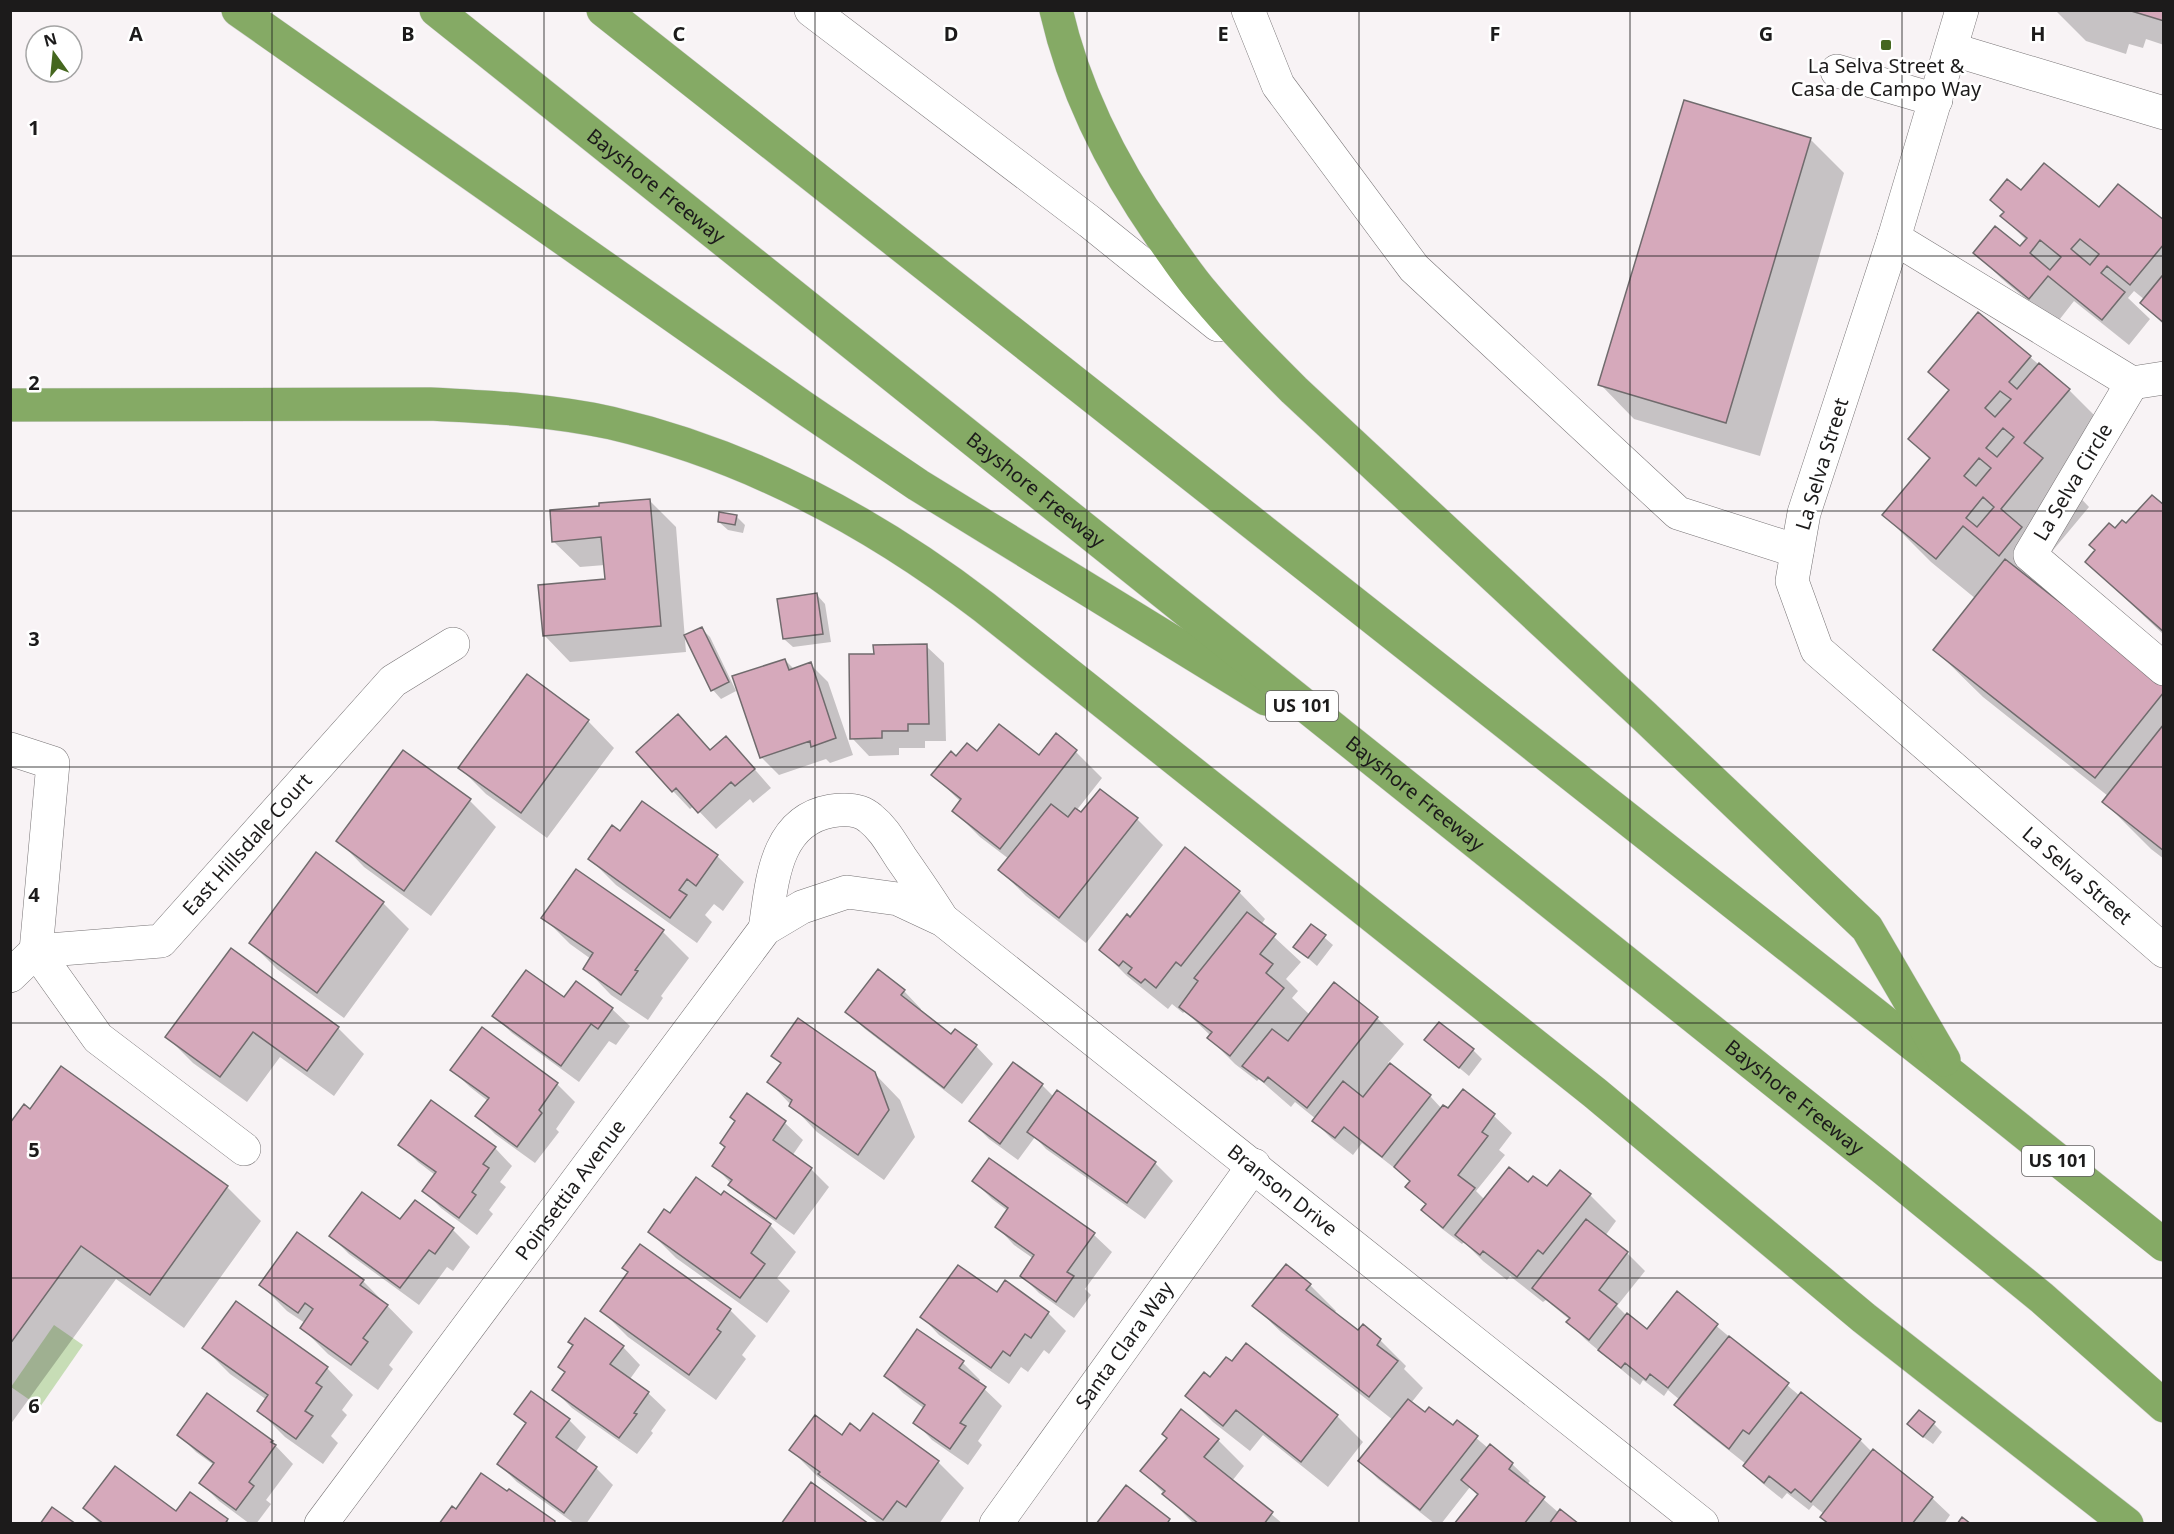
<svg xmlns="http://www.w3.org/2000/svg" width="2174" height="1534" font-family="'Noto Sans',sans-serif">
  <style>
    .water { fill: #c7ddb6 }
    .shadow { fill: #0003 }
    .building { fill: #d6a9bb; stroke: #706b6d; stroke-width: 1.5; fill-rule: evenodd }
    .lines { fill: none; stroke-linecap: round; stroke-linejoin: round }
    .minor-casing { stroke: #777375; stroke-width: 34 }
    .highway-casing { stroke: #d2d1d1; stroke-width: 34 }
    .minor { stroke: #fff; stroke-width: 33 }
    .highway { stroke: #85aa65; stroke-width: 33 }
    .grid { fill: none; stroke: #1c1b1b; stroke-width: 1.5; stroke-opacity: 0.55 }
    .poi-dot { fill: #45671f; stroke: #fff; stroke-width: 2 }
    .labels { text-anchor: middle; stroke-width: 5; stroke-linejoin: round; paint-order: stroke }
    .shield { fill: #fff; stroke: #605f5f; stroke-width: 1.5 }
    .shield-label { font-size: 18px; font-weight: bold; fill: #1c1b1b }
    .poi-label { font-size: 20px; fill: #1c1b1b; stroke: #fff }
    .street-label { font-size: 20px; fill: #1c1b1b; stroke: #fff }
    .grid-label { font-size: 20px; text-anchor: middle; font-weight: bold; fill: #1c1b1b; stroke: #fff; stroke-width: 5; stroke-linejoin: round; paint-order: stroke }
  </style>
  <rect width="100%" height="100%" fill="#f8f3f5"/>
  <path class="water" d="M54,1325L83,1345L40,1407L11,1387Z"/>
  <path class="shadow" d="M2055,10H2164V45L2146,39L2143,48L2129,44L2126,54L2086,41Z
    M1810,139L1844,173L1760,456L1634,419L1600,384Z
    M2022,192L2164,222V325L2142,303L2145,300L2134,291L2128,298L2150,319L2129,345L2074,301L2056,324L2002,279L1975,253L2021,248L2027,241L2002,216Z
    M2030,357L2069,390L2116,437L2072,489L2089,507L2049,555L2069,575L2051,597L2164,686V859L2151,849L2104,802L2108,796L1983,697L1935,650L1976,599L1931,562L1884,515L1930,460L1910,439L1950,391L1930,372Z
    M649,500L676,527L686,652L570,662L544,635L606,581L605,565L580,567L553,541Z
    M2164,507V635L2087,562L2115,530Z
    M736,516L745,525L743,533L728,530L719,522Z
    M817,595L825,604L831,642L793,647L784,639Z
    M701,628L710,637L736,691L721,699L713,690Z
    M926,646L944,663L946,741H925V748H899V755L869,756L852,738L875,655Z
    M785,660L794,669L810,664L828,682L853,755L830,763L826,759L779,775L761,757Z
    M527,676L588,721L614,748L547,838L486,794L460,768Z
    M1056,735L1076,752L1102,778L1076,811L1081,814L1137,819L1163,845L1086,943L1026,896L1000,870L1009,859L980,837L954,811L961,802L933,775L957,758L977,753L1039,757Z
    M711,751L743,756L771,788L753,803L750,799L716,829L694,806L690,809L673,791Z
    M403,752L470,801L496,827L431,916L364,867L338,840Z
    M642,803L717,856L744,882L723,911L714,904L705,915L712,922L697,943L616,885L590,859L620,833Z
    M1185,850L1239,892L1265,919L1261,925L1301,962L1286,979L1298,991L1292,998L1310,1015L1334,984L1377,1018L1404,1044L1388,1063L1430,1096L1442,1109L1448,1110L1463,1091L1494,1116L1512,1133L1499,1150L1505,1155L1476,1191L1485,1200L1528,1185L1590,1195L1616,1221L1605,1236L1627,1253L1645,1271L1617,1306L1627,1316L1647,1331L1677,1293L1800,1396L1860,1440L1873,1453L1874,1451L1932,1498L1950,1515L1944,1524H1829L1824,1514L1813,1505L1809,1510L1787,1493L1782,1499L1762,1483L1745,1466L1746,1464L1694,1423L1676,1405L1680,1400L1668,1390L1664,1396L1643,1380L1640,1385L1586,1340L1568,1322L1570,1320L1546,1300L1543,1302L1510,1276L1507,1280L1483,1261L1464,1242L1462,1244L1441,1228L1423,1210L1427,1206L1407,1187L1411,1183L1401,1173L1362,1143L1353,1155L1331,1138L1314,1121L1316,1119L1295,1102L1291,1107L1259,1079L1257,1081L1235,1064L1209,1038L1211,1036L1185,1011L1183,1013L1172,1004L1168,1009L1127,976L1101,950L1130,919Z
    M383,903L409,929L344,1018L277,969L251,943Z
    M543,917L663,932L689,958L661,996L663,998L648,1020L611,995L585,968L591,959L570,944Z
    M1311,926L1333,945L1317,966L1295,947Z
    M231,950L338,1028L364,1054L334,1096L280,1057L247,1102L193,1063L167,1037Z
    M904,991L921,1009L919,1012L952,1036L976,1046L993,1064L962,1104L865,1029L847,1012Z
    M612,1009L630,1026L616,1045L609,1041L579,1082L512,1033L494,1016Z
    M482,1030L557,1084L575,1102L556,1129L559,1132L535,1163L495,1134L477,1116L488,1101L470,1087L452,1070Z
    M1426,1040L1473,1050L1482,1059L1469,1076Z
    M773,1056L874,1073L900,1100L915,1137L884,1180L817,1132L769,1082L782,1064Z
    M1013,1064L1042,1085L1054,1097L1155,1163L1173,1181L1145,1219L1046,1149L1035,1137L1018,1160L989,1139L971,1121Z
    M61,1068L227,1187L261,1221L184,1328L116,1279L10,1425V1126L30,1111Z
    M747,1095L785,1123L803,1140L792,1156L811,1169L829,1187L794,1235L748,1202L714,1165L727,1148Z
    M400,1144L495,1148L512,1166L500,1182L506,1187L489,1210L493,1214L477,1235L441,1208L424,1191L435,1175L418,1162Z
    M990,1160L1094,1235L1112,1252L1085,1289L1091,1295L1074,1318L1039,1293L1022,1276L1034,1259L1014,1245L997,1227L1008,1211L992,1199L974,1181Z
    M724,1193L770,1225L796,1252L777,1278L790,1291L767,1323L676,1258L650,1232L671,1215L721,1197Z
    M400,1222L453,1230L470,1247L453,1271L447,1267L419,1305L349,1254L331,1236Z
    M363,1281L413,1332L389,1365L393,1369L378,1390L328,1354L302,1328L305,1323L287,1311L261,1285Z
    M1005,1283L1048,1313L1066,1331L1049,1354L1044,1350L1028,1372L1021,1367L1009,1384L939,1335L922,1317L997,1294Z
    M1310,1285L1336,1311L1334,1313L1359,1332L1380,1340L1406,1366L1404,1369L1423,1388L1411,1403L1425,1415L1453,1427L1457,1422L1488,1448L1490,1446L1512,1464L1530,1481L1527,1485L1559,1513L1577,1524H1456L1478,1496L1470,1487L1441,1524H1435L1378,1479L1360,1461L1393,1420L1281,1332L1254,1306Z
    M730,1310L756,1336L742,1355L746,1359L716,1400L628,1337L602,1311Z
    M623,1347L640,1365L630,1379L648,1393L666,1410L651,1431L653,1433L637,1454L572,1408L554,1390L566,1373L560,1367Z
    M204,1348L327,1368L353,1395L342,1410L347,1415L331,1436L338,1443L323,1464L285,1437L259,1411L267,1400L230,1374Z
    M963,1363L980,1380L978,1383L1002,1406L978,1441L982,1445L968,1465L932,1440L915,1422L925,1409L903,1393L886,1376Z
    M1211,1379L1337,1416L1363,1442L1328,1487L1263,1435L1250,1451L1213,1422L1187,1396Z
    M208,1395L272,1442L293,1464L266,1500L271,1504L256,1524H250L219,1501L201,1483L214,1465L196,1452L179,1435Z
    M516,1414L569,1420L586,1437L575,1453L596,1468L613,1485L586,1524H575L517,1482L499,1464L527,1425Z
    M873,1415L938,1462L964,1488L939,1524H879L817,1476L791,1450L860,1433Z
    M1934,1424L1942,1432L1933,1444L1918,1433Z
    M1218,1440L1244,1466L1232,1481L1283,1524H1194L1142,1471Z
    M85,1508L176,1513L227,1520L230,1524H100Z"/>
  <path class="building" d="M2128,10H2164V21Z
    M1684,100L1811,138L1726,423L1598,385Z
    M2044,163L2099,207L2118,184L2164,220V244L2130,285L2107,266L2101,273L2125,292L2102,320L2048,276L2029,299L1973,253L1995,226L2020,246L2027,238L2000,216L2004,212L1990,200L2007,179L2021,190ZM2080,239L2099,254L2090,265L2071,249ZM2040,240L2061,257L2050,270L2030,253Z
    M2162,276L2164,277V323L2140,303Z
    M1978,312L2031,356L2009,382L2017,389L2039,363L2070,389L2024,443L2043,458L2001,509L2022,527L1999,556L1963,526L1936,559L1882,515L1930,458L1908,439L1949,390L1928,372ZM2000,391L2011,399L1995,417L1985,408ZM2003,428L2014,437L1997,457L1986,448ZM1979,458L1991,468L1976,486L1964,476ZM1983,497L1994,507L1977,527L1966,518Z
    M2152,495L2164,505V632L2085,562L2095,550L2089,545L2109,523L2115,528L2122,520L2126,523Z
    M650,499L661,626L543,636L538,585L605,579L601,537L552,542L550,510L599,506V503Z
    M719,512L737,515L735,525L718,522Z
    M2005,559L2164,684V692L2095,778L1933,650Z
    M817,593L823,634L783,639L777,599Z
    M702,627L729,682L711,691L684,635Z
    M927,644L929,724H908V731H882V738L850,739L849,654H874L873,645Z
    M785,659L789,670L811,662L836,738L811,747L810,741L760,758L732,676Z
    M527,674L589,720L521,813L458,768Z
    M678,714L710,750L726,736L755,769L735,786L731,782L698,813L676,788L672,792L636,752Z
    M999,724L1039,755L1056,733L1077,750L1000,849L952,811L961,799L931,775L951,751L956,756L967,743L977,751Z
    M2164,724V851L2102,802Z
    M403,750L471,799L404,891L336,841Z
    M1100,789L1138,818L1059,918L998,870L1051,804L1068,817L1075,808L1081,812Z
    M642,801L718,855L696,886L687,879L679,890L687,895L670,918L588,859L612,825L620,831Z
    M1185,847L1240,891L1181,966L1176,962L1156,988L1145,979L1141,983L1128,973L1132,968L1123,961L1119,966L1099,950L1127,914L1130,917Z
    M316,852L384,902L317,993L249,943Z
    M576,869L664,930L635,970L638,971L621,995L583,969L593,953L541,918Z
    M1247,912L1276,934L1260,954L1273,964L1266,973L1284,988L1230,1056L1207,1038L1212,1032L1179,1007L1198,981L1194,978Z
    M1311,924L1326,935L1308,958L1293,947Z
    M231,948L339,1027L307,1071L253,1032L220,1077L165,1037Z
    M878,969L905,990L901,995L951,1034L955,1029L977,1045L944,1088L845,1012Z
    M526,970L564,997L576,981L613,1008L598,1029L591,1024L561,1066L492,1016Z
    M1334,982L1378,1017L1307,1108L1268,1077L1264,1082L1242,1066L1272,1029L1288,1041Z
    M798,1018L875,1072L889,1110L858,1155L789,1106L792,1100L767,1082L781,1063L771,1056Z
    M1439,1022L1474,1049L1459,1068L1424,1040Z
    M482,1027L558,1083L539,1110L542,1113L517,1147L475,1116L489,1098L450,1070Z
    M1013,1062L1043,1084L1000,1144L969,1121Z
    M1390,1063L1431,1095L1382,1157L1344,1127L1335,1138L1312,1121L1343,1081L1363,1097Z
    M61,1066L228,1186L150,1295L81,1246L10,1344V1123L24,1104L30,1109Z
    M1463,1089L1495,1114L1482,1132L1488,1136L1458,1175L1475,1188L1443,1228L1421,1210L1426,1204L1405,1187L1410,1181L1394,1167L1443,1105L1448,1108Z
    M1057,1090L1156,1162L1127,1203L1027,1132Z
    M747,1093L786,1121L773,1140L812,1168L776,1219L728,1185L732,1180L712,1166L725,1147L720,1143L735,1121L730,1117Z
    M431,1100L496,1147L483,1164L489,1168L472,1192L476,1195L459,1218L422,1191L436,1172L398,1145Z
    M989,1158L1095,1233L1067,1272L1074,1276L1056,1302L1020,1276L1034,1255L995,1227L1008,1208L972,1181Z
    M1509,1167L1528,1182L1533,1176L1547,1186L1560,1170L1591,1194L1543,1254L1538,1250L1517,1277L1483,1251L1480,1255L1455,1235Z
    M696,1177L721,1195L724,1191L771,1224L751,1253L765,1264L740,1298L648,1232L664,1209L670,1213Z
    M362,1192L400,1219L415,1200L454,1228L435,1254L429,1250L400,1288L329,1236Z
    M1586,1219L1628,1252L1599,1290L1617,1304L1589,1340L1566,1322L1570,1318L1532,1288Z
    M297,1232L364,1280L360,1285L388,1305L363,1338L368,1342L351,1365L300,1328L313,1309L305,1303L298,1313L259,1285Z
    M640,1244L731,1309L717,1329L721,1332L689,1375L600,1311L628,1272L622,1268Z
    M1286,1264L1311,1284L1306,1290L1358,1330L1363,1324L1381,1339L1377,1345L1398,1361L1369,1397L1252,1306Z
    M958,1265L997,1292L1005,1280L1049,1312L1031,1338L1025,1334L1010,1356L1003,1351L991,1368L920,1317Z
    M1677,1291L1718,1324L1668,1388L1650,1374L1646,1380L1625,1363L1621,1368L1598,1350L1627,1313L1647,1329Z
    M236,1301L328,1367L316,1383L322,1387L305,1411L313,1416L296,1439L257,1411L268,1395L202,1348Z
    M585,1318L624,1346L610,1364L649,1392L634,1413L637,1414L619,1438L552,1390L565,1372L558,1367L573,1345L568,1342Z
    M917,1329L964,1361L959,1368L986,1387L960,1423L966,1426L950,1449L913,1423L925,1405L884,1376Z
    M1729,1336L1789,1383L1749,1434L1743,1430L1729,1449L1674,1405Z
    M1246,1343L1338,1415L1301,1462L1236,1410L1223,1426L1185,1396L1204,1372L1210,1377L1226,1357L1232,1361Z
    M531,1391L570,1419L556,1437L597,1467L564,1513L497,1464L526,1423L514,1414Z
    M1801,1392L1861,1439L1811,1502L1795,1489L1791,1493L1769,1476L1764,1483L1743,1466Z
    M207,1393L273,1441L271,1442L276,1445L249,1482L254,1486L236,1510L199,1483L214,1463L177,1435Z
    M1408,1399L1425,1412L1429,1407L1453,1425L1457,1420L1478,1436L1420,1510L1358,1461Z
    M1181,1409L1219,1439L1204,1457L1273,1512L1264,1524H1199L1162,1494L1165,1491L1140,1471L1167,1438L1162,1434Z
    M1919,1410L1935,1422L1923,1437L1907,1424Z
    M873,1413L939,1461L906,1507L897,1501L883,1520L818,1474L820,1472L789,1450L815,1415L842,1435L850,1423L860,1431Z
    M1490,1444L1513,1463L1509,1469L1545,1497L1524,1524H1454L1478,1494L1461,1480Z
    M1873,1449L1933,1497L1912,1524H1829L1820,1517Z
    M115,1466L176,1511L190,1492L228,1519L225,1524H104L83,1508Z
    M481,1473L507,1491L509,1489L555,1521L554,1524H439L452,1506L456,1509Z
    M811,1482L869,1524H781Z
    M1126,1485L1170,1519L1167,1524H1096Z
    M52,1507L76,1524H40Z
    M1560,1509L1579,1524H1549Z
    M1962,1517L1971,1524H1957Z"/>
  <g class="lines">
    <defs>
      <g id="minor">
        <path d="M811,10L1090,222L1218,325"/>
        <path d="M1248,10L1278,85L1414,268L1678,513L1797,551"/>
        <path id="s1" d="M1962,10L1894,238L1804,513L1792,581L1817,650L2164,951"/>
        <path d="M1951,49L2164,113"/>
        <path d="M1837,71L1936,100"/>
        <path d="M1894,238L2132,383L2164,378"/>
        <path d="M2132,383L2030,555L2164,669"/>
        <path d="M10,749L53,763L36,951L98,1038L244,1149"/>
        <path d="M765,929C772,884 774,821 831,811C844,809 860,809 870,818C884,829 891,843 901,858C915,878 929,898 942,919"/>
        <path id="s2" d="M10,976L36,951L161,941L393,681L453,644"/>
        <path id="s3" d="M321,1524L765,929L802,907L847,892L898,899L943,920L1702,1524"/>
        <path id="s4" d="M996,1524L1254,1165"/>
      </g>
      <g id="highway">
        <path d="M238,10L803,407L918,485L1266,699"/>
        <path id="s5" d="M436,10L1884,1169L2042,1298L2164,1406"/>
        <path d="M603,10L1953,1076L2164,1245"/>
        <path d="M1056,10C1075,93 1113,167 1161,236C1175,255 1188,276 1204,294C1232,328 1263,359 1294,390L1643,715L1867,928L1944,1060"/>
        <path d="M10,405L430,404C491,407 552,410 611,423C748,455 873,522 984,607L1595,1093L1864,1318L2127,1524"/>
      </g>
    </defs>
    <use href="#minor" class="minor-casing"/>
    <use href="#highway" class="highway-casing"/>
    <use href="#minor" class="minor"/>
    <use href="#highway" class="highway"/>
  </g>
  <path class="grid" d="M272,10V1524M544,10V1524M815,10V1524M1087,10V1524M1359,10V1524M1630,10V1524M1902,10V1524M10,256H2164M10,511H2164M10,767H2164M10,1023H2164M10,1278H2164"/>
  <rect class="poi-dot" x="1880" y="39" width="12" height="12" rx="3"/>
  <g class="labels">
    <g class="shield">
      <rect x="1266" y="691" width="72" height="30" rx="4.5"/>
      <rect x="2022" y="1146" width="72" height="30" rx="4.5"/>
    </g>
    <g class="shield-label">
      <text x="1302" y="712">US 101</text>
      <text x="2058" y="1167">US 101</text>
    </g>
    <g class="poi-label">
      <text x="1886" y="73">La Selva Street &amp;<tspan x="1886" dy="23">Casa de Campo Way</tspan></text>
    </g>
    <g class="street-label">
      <text dy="7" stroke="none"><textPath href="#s5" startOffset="282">Bayshore Freeway</textPath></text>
      <text transform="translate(1822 464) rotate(-73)" y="7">La Selva Street</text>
      <text transform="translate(2073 482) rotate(-59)" y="7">La Selva Circle</text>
      <text dy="7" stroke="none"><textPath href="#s5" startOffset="768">Bayshore Freeway</textPath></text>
      <text dy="7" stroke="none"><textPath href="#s5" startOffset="1254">Bayshore Freeway</textPath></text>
      <text dy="7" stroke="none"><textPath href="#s2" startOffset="291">East Hillsdale Court</textPath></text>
      <text dy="7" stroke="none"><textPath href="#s1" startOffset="1014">La Selva Street</textPath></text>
      <text dy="7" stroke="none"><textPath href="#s5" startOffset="1740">Bayshore Freeway</textPath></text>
      <text dy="7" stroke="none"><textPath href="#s3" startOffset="1368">Branson Drive</textPath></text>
      <text dy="7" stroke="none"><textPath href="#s3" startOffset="417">Poinsettia Avenue</textPath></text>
      <text dy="7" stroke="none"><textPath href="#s4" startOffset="220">Santa Clara Way</textPath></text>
    </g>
  </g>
  <g class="grid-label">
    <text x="136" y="41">A</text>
    <text x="408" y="41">B</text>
    <text x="679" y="41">C</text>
    <text x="951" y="41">D</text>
    <text x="1223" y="41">E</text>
    <text x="1495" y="41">F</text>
    <text x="1766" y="41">G</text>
    <text x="2038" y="41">H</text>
    <text x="34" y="135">1</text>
    <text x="34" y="390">2</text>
    <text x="34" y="646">3</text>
    <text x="34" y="902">4</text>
    <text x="34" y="1157">5</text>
    <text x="34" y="1413">6</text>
  </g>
  <rect width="2174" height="1534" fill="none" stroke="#1c1b1b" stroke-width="24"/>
  <g transform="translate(54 54) rotate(345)"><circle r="28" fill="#ffffff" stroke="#a4a4a4" stroke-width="1.5"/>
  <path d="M0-4.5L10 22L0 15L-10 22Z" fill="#45671f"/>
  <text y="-9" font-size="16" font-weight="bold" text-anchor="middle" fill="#1c1b1b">N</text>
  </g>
</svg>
